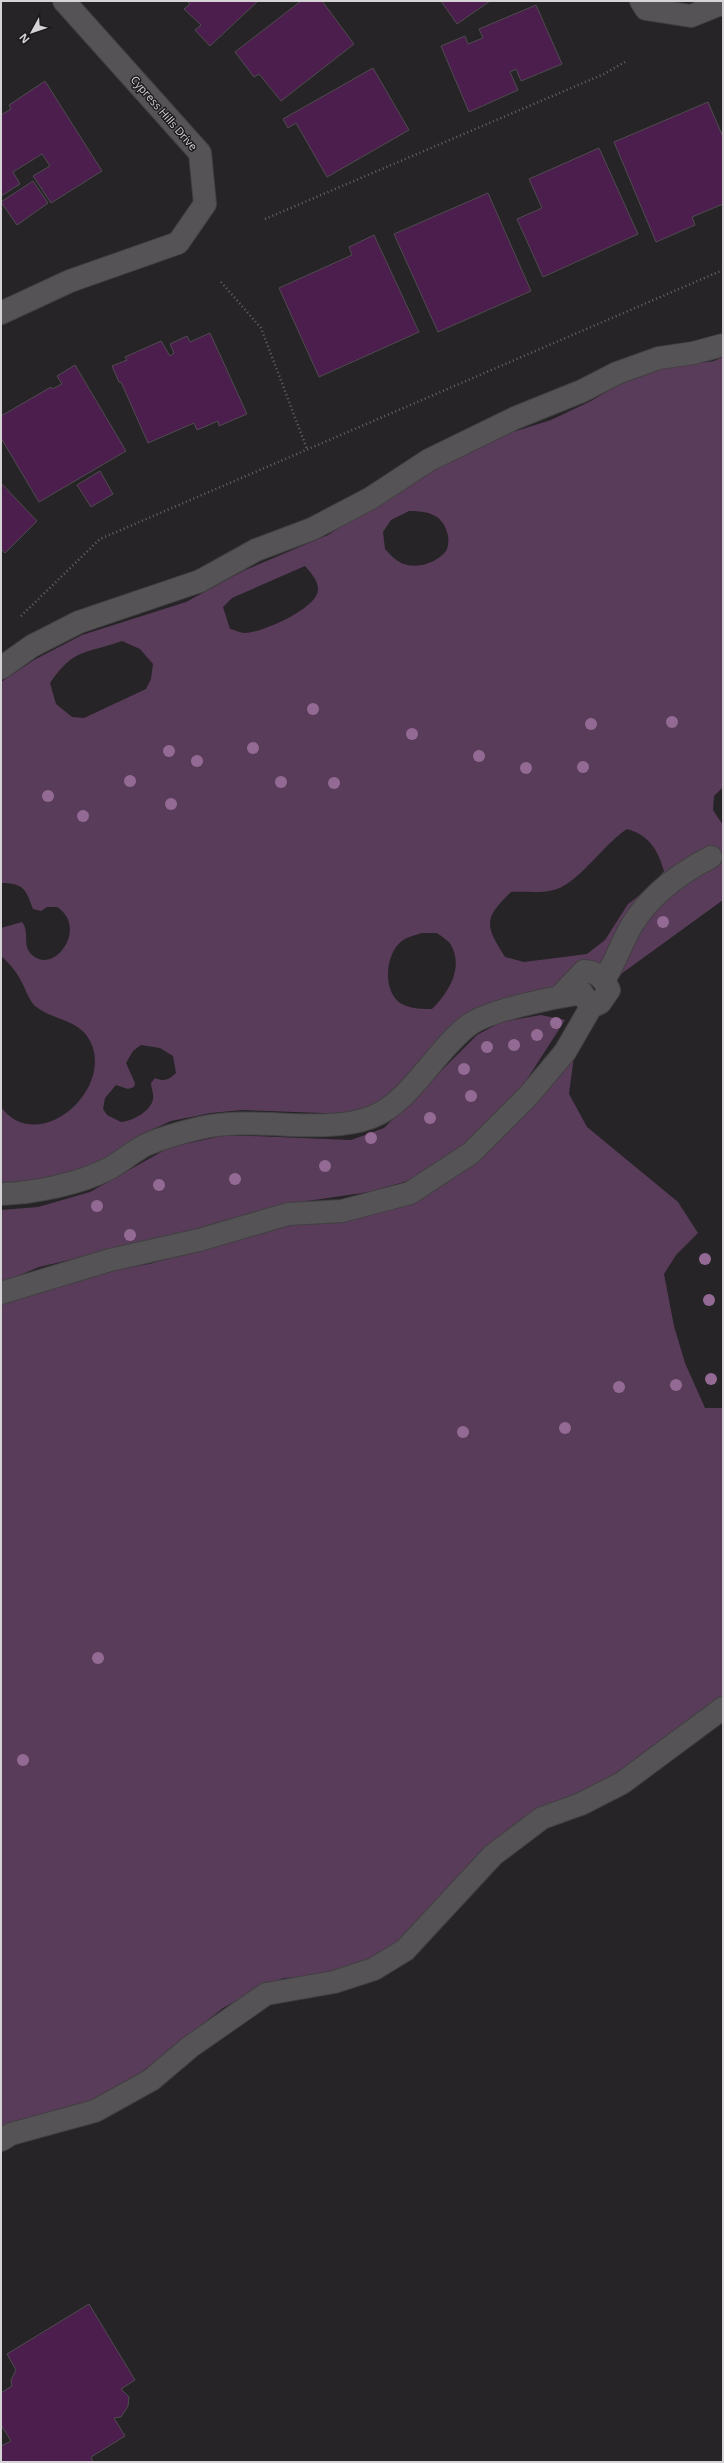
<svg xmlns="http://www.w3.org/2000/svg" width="724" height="2463" font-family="'Open Sans',sans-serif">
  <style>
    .green { fill: #593c59; fill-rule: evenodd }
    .building { fill: #4c1e4e; stroke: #4e4c4e }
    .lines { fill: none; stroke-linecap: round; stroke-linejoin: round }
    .minor-casing { stroke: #424042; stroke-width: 24 }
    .path { stroke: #666466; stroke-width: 2.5; stroke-dasharray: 1 3; stroke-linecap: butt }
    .minor { stroke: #555355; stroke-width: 22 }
    .tree { fill: #936a93 }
    .labels { text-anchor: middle; stroke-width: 3; stroke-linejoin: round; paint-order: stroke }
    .street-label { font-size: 11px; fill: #d5d3d5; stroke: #1d1a1d }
  </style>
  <rect width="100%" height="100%" fill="#262426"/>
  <path class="green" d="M723,357V787L714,796L713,810L723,825V900L621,974L596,967L557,987L530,995L398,1086L385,1099L370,1109L349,1114L242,1110L211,1113L171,1121L149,1131L102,1160L71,1172L27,1184L1,1185V1107C37,1156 113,1092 91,1043C81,1019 53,1021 35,1006C28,999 25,987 20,979C15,970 9,963 1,956V928L22,922C30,932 22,944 31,954C54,977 89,927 57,907H47L41,911L33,909C26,889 23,883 1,883V682L34,660L82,635L186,602L243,571L328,535L406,482L506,434L551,420L591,401L626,380L650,370L714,361ZM409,511C429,511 444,515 448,536C449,540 448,548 446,551C436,564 412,571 398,561C393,558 389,553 385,549L383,532L391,520ZM305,566C310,572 318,580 318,589C319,608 261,633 245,633C241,633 235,630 230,629L223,607L232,598ZM122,641L140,649L153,664L151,679L146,689L84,718L72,717L56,704L50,683C74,648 85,654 122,641ZM627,829C649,835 658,850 664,871L649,888L628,904L605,940L587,954L524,962L505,957C485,925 483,919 511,892C526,891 543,894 557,889C580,881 604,844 627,829ZM422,933H437C441,936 449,941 451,945C464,968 448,994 432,1009C423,1009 412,1009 404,1005C382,996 384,954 402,941C407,937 416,935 422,933ZM141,1045L160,1048L173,1056L176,1073C169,1080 164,1082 155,1078L151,1083C151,1088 154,1094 153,1099C151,1111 133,1121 121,1122L107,1115L103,1109L105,1098L116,1085L128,1089L134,1087L135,1083L126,1063L133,1051Z
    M541,1015L565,1020L517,1095L459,1150L411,1180L369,1192L280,1205L194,1231L39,1267L1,1283V1210L38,1207L90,1192L170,1147L227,1135L351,1140L384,1128L477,1035L501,1022Z
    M574,1056L569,1094L587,1127L678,1202L698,1233L676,1255L664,1274L674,1326L685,1363L705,1408H723V1698L643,1759L578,1795L376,1959L323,1976L284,1978L267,1984L223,2008L137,2076L106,2095L72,2109L37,2116L1,2129V1304L16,1297L106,1271L149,1264L284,1226L376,1213L409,1205L436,1190L519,1121Z"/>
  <path class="building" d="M187,1H258L210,46L195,30L201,25L184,9L190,4Z
    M301,1H322L354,44L281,101L259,74L254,77L235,52Z
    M441,1H490L457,24Z
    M536,5L562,64L521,81L516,69L510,72L518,90L469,112L441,46L465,36L468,44L483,38L479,29Z
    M373,68L409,130L327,177L296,123L288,128L283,119Z
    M45,81L102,171L51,203L33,176L50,166L42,154L13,172L20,184L1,196V115L11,109L9,105Z
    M708,102L723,137V204L692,217L695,225L656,242L614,142Z
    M599,148L638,234L543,277L517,219L542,208L529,179Z
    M33,181L48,203L17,225L1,202Z
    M488,193L531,291L438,332L394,234Z
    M374,235L419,332L319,377L279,288L352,255L349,247Z
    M210,333L247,414L219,426L218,421L197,430L194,423L148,443L121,382H119L112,366L127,360L125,357L161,341L170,356L174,353L170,344L187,336L190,342Z
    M75,365L126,451L39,502L1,438V416L51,387L52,389L62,384L57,376Z
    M100,471L113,494L91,507L77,485Z
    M1,483L37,521L5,553L1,549Z
    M89,2304L135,2380L121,2389L129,2397L128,2406L121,2417L114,2418L125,2436L91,2457L93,2462H1V2446L11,2441L1,2425V2393L12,2386L11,2380L16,2370L7,2354Z"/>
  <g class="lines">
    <defs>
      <path id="minor" d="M641,1L646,9L691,16L723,3
        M1,313L70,281L178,243L205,204L200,153L64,1
        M1,668L32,646L79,622L200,581L256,550L312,529L371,498L429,460L515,418L582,391L617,373L659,358L693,353L723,345
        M604,980C613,966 618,953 625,938C642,901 676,875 711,857
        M559,997L584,971C597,972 603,977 609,990L600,1003L591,1007
        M1,1194C34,1193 80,1184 110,1168C123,1161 134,1150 148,1144C164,1137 183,1132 200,1128C255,1115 322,1136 372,1117C410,1103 436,1049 469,1025C489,1010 556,997 582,993L591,1007L565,1052L529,1095L471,1153L410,1193L342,1211L288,1214L199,1240L110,1260L1,1293
        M1,2140L11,2134L95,2111L151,2080L190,2047L266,1994L334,1982L374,1969L405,1950L493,1855L542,1818L581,1804L622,1783L723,1708"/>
    </defs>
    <use href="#minor" class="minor-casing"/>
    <path class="path" d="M265,219L604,74L625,62
      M221,282L261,328L307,449
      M21,616L100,539L723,270"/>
    <use href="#minor" class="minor"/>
  </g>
  <g class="tree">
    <circle cx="313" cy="709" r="6"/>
    <circle cx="672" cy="722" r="6"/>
    <circle cx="591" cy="724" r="6"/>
    <circle cx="412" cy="734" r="6"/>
    <circle cx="253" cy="748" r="6"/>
    <circle cx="169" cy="751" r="6"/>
    <circle cx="479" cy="756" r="6"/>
    <circle cx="197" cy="761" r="6"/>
    <circle cx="583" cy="767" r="6"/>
    <circle cx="526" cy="768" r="6"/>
    <circle cx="130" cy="781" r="6"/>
    <circle cx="281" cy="782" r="6"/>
    <circle cx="334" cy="783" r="6"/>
    <circle cx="48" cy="796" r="6"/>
    <circle cx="171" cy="804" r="6"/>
    <circle cx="83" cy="816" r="6"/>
    <circle cx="663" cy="922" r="6"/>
    <circle cx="556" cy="1023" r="6"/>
    <circle cx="537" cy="1035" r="6"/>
    <circle cx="514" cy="1045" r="6"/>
    <circle cx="487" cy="1047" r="6"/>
    <circle cx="464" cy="1069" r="6"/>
    <circle cx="471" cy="1096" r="6"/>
    <circle cx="430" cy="1118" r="6"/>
    <circle cx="371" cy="1138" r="6"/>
    <circle cx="325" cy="1166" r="6"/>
    <circle cx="235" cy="1179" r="6"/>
    <circle cx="159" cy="1185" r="6"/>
    <circle cx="97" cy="1206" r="6"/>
    <circle cx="130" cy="1235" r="6"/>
    <circle cx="705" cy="1259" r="6"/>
    <circle cx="709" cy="1300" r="6"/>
    <circle cx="711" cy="1379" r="6"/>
    <circle cx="676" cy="1385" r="6"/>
    <circle cx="619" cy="1387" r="6"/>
    <circle cx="565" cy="1428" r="6"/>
    <circle cx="463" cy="1432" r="6"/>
    <circle cx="98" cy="1658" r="6"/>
    <circle cx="23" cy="1760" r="6"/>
  </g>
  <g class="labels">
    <g class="street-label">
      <text transform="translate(164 113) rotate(49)" y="4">Cypress Hills Drive</text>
    </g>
  </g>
  <rect width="724" height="2463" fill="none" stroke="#d5d3d5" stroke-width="4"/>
  <g transform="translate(32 32) rotate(230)" stroke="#1d1a1d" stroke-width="3" paint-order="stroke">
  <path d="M0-3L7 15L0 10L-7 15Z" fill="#d5d3d5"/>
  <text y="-6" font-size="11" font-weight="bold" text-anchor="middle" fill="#d5d3d5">N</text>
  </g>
</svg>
